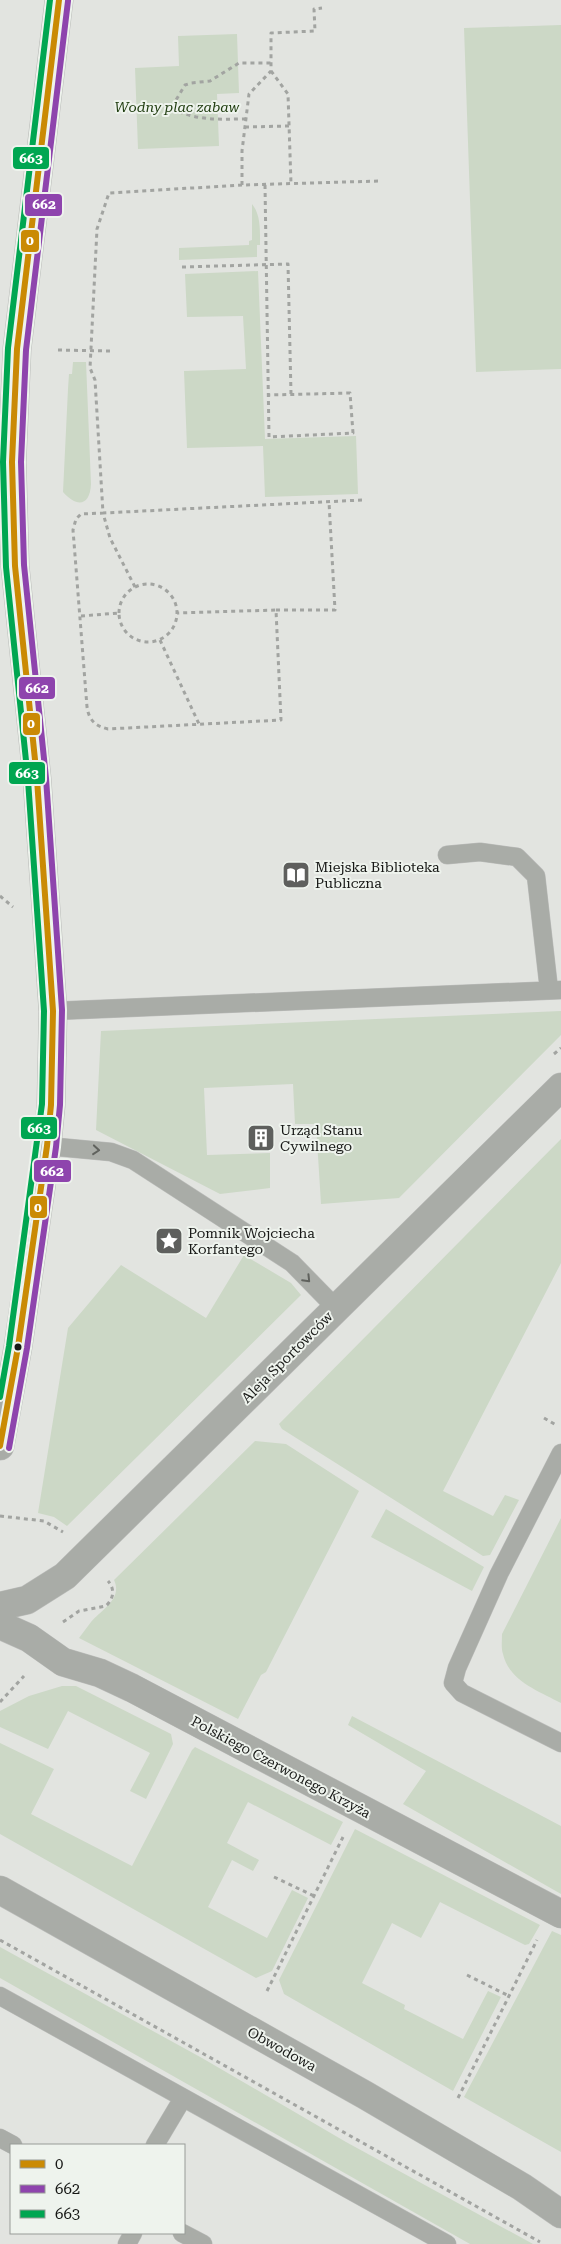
<svg xmlns="http://www.w3.org/2000/svg" width="561" height="2244" font-family="'Roboto Serif',serif">
  <style>
    .green { fill: #ccd8c6 }
    .lines { fill: none; stroke-linecap: round; stroke-linejoin: round }
    .service-casing { stroke: #bdbebc; stroke-width: 19 }
    .minor-casing { stroke: #bdbebc; stroke-width: 29 }
    .tertiary-casing { stroke: #bdbebc; stroke-width: 29 }
    .path { stroke: #a2a4a1; stroke-width: 3; stroke-dasharray: 4 4; stroke-linecap: butt }
    .service { stroke: #a9aca7; stroke-width: 18 }
    .minor { stroke: #a9aca7; stroke-width: 28 }
    .tertiary { stroke: #a9aca7; stroke-width: 28 }
    .bus-1-casing { stroke: #eef3ed; stroke-width: 10 }
    .bus-2-casing { stroke: #eef3ed; stroke-width: 10 }
    .bus-3-casing { stroke: #eef3ed; stroke-width: 10 }
    .bus-1 { stroke: #ca8a04; stroke-width: 6 }
    .bus-2 { stroke: #8e44ad; stroke-width: 6 }
    .bus-3 { stroke: #00a651; stroke-width: 6 }
    .oneway { stroke: #60625e }
    .bus-dot { fill: #171816; stroke: #eef3ed; stroke-width: 2 }
    .labels { text-anchor: middle; stroke-width: 4; stroke-linejoin: round; paint-order: stroke }
    .park-label { font-size: 14px; font-style: italic; fill: #203d10; stroke: #eef3ed }
    .poi-label { font-size: 14px; fill: #171816; stroke: #eef3ed; text-anchor: start }
    .street-label { font-size: 14px; fill: #171816; stroke: #eef3ed }
    .line-badge { stroke: #eef3ed; stroke-width: 2 }
    .badge-label { font-size: 14px; text-anchor: middle; font-weight: bold; fill: #fff }
  </style>
  <rect width="100%" height="100%" fill="#e2e4e0"/>
  <path class="green" d="M561,25V369L476,372L464,28Z
    M237,34L239,93L217,94L219,146L138,149L135,68L179,66L178,36Z
    M252,204C261,215 260,231 260,245H257V257L179,260V248L249,245V241L252,240Z
    M258,271L265,439L356,436L358,494L265,497L263,446L187,448L184,371L246,369L243,316L187,317L185,274Z
    M73,362H86L91,484C90,506 77,508 63,492L68,389L69,374H72Z
    M561,1011V1035L399,1198L321,1204L316,1124H295L293,1084L204,1088L207,1155L270,1153V1188L220,1194L96,1130L101,1031Z
    M561,1139V1263L443,1491L493,1516L505,1495L519,1500L490,1555L483,1556L282,1429L279,1424Z
    M244,1255L291,1283L301,1295L67,1526L54,1517L38,1513L68,1328L121,1265L206,1318Z
    M255,1441L286,1444L359,1491L266,1672L261,1675L238,1719L79,1638C83,1633 87,1627 91,1622C101,1610 123,1599 114,1580Z
    M386,1509L484,1567L472,1591L371,1537Z
    M561,1518V1703C539,1691 509,1681 503,1654C501,1648 502,1641 502,1634Z
    M62,1686H76L171,1734L173,1744L146,1799L130,1791L150,1753L68,1711L48,1749L0,1727V1711L29,1696Z
    M352,1716L561,1826V1894L403,1804L426,1771L348,1725Z
    M0,1743L54,1769L31,1814L132,1866L192,1750L195,1747L343,1822L331,1845L248,1802L227,1843L259,1860L253,1871L232,1860L208,1907L267,1938L292,1890L308,1898L272,1971L256,1978L0,1834Z
    M355,1829L540,1925L529,1944L525,1945L440,1902L421,1938L392,1923L362,1983L405,2005L404,2009L463,2039L488,1991L501,1997L453,2091L284,1994L279,1980Z
    M552,1931L561,1935V2152L464,2097Z
    M0,1947L202,2058L346,2142L533,2244H470L0,1978Z"/>
  <g class="lines">
    <defs>
      <path id="service" d="M447,855L480,852L517,857L536,876L549,990
        M53,1011L561,990
        M47,1146L111,1152L133,1160L292,1263L336,1308
        M561,1453L499,1574L457,1668L453,1683L462,1693L561,1743
        M0,1996L447,2244
        M0,2138L13,2145
        M155,2145L183,2098
        M182,2233L203,2244
        M127,2244L133,2233"/>
      <path id="minor" d="M0,1446L18,1347L47,1146L51,1105L53,1011L37,779L15,566L12,462L17,349L59,0
        M0,1606L27,1600L65,1576L561,1087
        M0,1625L29,1638L63,1662L100,1673L132,1688L561,1914"/>
      <path id="tertiary" d="M0,1890L365,2095L522,2187L561,2214"/>
    </defs>
    <use href="#service" class="service-casing"/>
    <use href="#minor" class="minor-casing"/>
    <use href="#tertiary" class="tertiary-casing"/>
    <path class="path" d="M271,71L288,94L291,184
      M246,119C223,119 202,121 180,112L176,100L185,85L191,83L210,81L239,63H272
      M245,127L289,126
      M242,185V151L249,94L271,71V33L315,31L314,9L322,8
      M265,185L269,437L353,433L350,393L269,395
      M182,267L288,264L291,394
      M58,350L111,351
      M362,500L103,513L95,380L90,368L97,229L109,193L242,185L380,181
      M119 613a29 29 0 1 1 58 0a29 29 0 1 1-58 0Z
      M135,587L110,538L103,513L81,514L76,519L73,530L87,707C89,721 96,726 108,729L281,720L276,610L177,613
      M276,610H335L329,502
      M81,616L119,613
      M160,640L199,724
      M0,896L13,907
      M554,1054L561,1048
      M544,1418L556,1425
      M0,1516L44,1521L63,1532
      M63,1622L79,1611L106,1606C114,1598 115,1589 108,1581
      M0,1702L24,1676
      M274,1877L314,1896
      M0,1940L540,2242
      M467,1975L509,1996
      M267,1991L343,1837
      M458,2098L537,1940"/>
    <use href="#service" class="service"/>
    <use href="#minor" class="minor"/>
    <use href="#tertiary" class="tertiary"/>
    <defs>
      <path id="bus-1" d="M0,1446L18,1347L47,1146L51,1105L53,1011L37,779L15,566L12,462L17,349L59,0"/>
      <path id="bus-2" d="M9,1448L27,1348L56,1147L60,1105L62,1010L46,778L24,565L21,462L26,350L68,1"/>
      <path id="bus-3" d="M0,1397L9,1346L42,1104L44,1011L28,780L6,567L3,462L8,348L50,0"/>
    </defs>
    <use href="#bus-1" class="bus-1-casing"/>
    <use href="#bus-2" class="bus-2-casing"/>
    <use href="#bus-3" class="bus-3-casing"/>
    <use href="#bus-1" class="bus-1"/>
    <use href="#bus-2" class="bus-2"/>
    <use href="#bus-3" class="bus-3"/>
  </g>
  <defs><path id="oneway-chevron" d="M-2-3.5L2.5 0L-2 3.5" fill="none" stroke-width="1.6" stroke-linecap="round" stroke-linejoin="round" transform="scale(1.25)"/></defs>
  <g class="oneway">
    <use href="#oneway-chevron" transform="translate(96 1150) rotate(5)"/>
    <use href="#oneway-chevron" transform="translate(307 1279) rotate(46)"/>
  </g>
  <defs>
    <symbol id="library-square" viewBox="-11 -11 22 22"><rect x="-9" y="-9" width="18" height="18" rx="4" fill="#5e5f5d" stroke="#eef3ed"/><path d="M-6-4Q-3-5.5-.7-3.5V5Q-3 3-6 4ZM6-4Q3-5.5 .7-3.5V5Q3 3 6 4Z" fill="#fff"/></symbol>
    <symbol id="building-square" viewBox="-11 -11 22 22"><rect x="-9" y="-9" width="18" height="18" rx="4" fill="#5e5f5d" stroke="#eef3ed"/><path d="M-4-6H4V6H1V3H-1V6H-4ZM-2.5-4.3h1.7v1.8h-1.7ZM.8-4.3h1.7v1.8H.8ZM-2.5-1h1.7V.8h-1.7ZM.8-1h1.7V.8H.8Z" fill="#fff"/></symbol>
    <symbol id="sight-square" viewBox="-11 -11 22 22"><rect x="-9" y="-9" width="18" height="18" rx="4" fill="#5e5f5d" stroke="#eef3ed"/><path d="M0-6L1.8-2.2L6-1.7L2.9 1.2L3.7 5.4L0 3.3L-3.7 5.4L-2.9 1.2L-6-1.7L-1.8-2.2Z" fill="#fff"/></symbol>
  </defs>
  <g fill-rule="evenodd">
    <use href="#library-square" x="280" y="859" width="32" height="32"/>
    <use href="#building-square" x="245" y="1122" width="32" height="32"/>
    <use href="#sight-square" x="153" y="1225" width="32" height="32"/>
  </g>
  <circle class="bus-dot" cx="18" cy="1347" r="4.5"/>
  <g class="labels">
    <g class="park-label">
      <text x="177" y="112">Wodny plac zabaw</text>
    </g>
    <g class="poi-label">
      <text x="315" y="872">Miejska Biblioteka<tspan x="315" dy="16">Publiczna</tspan></text>
      <text x="280" y="1135">Urząd Stanu<tspan x="280" dy="16">Cywilnego</tspan></text>
      <text x="188" y="1238">Pomnik Wojciecha<tspan x="188" dy="16">Korfantego</tspan></text>
    </g>
    <g class="street-label">
      <text transform="translate(287 1357) rotate(-45)" y="5">Aleja Sportowców</text>
      <text transform="translate(281 1767) rotate(28)" y="5">Polskiego Czerwonego Krzyża</text>
      <text transform="translate(282 2049) rotate(29)" y="5">Obwodowa</text>
    </g>
  </g>
  <g class="line-badge">
    <rect x="12" y="146" width="38" height="24" rx="5" fill="#00a651"/>
    <rect x="24" y="193" width="39" height="24" rx="5" fill="#8e44ad"/>
    <rect x="20" y="229" width="20" height="24" rx="5" fill="#ca8a04"/>
    <rect x="18" y="676" width="38" height="24" rx="5" fill="#8e44ad"/>
    <rect x="22" y="712" width="19" height="24" rx="5" fill="#ca8a04"/>
    <rect x="8" y="761" width="38" height="24" rx="5" fill="#00a651"/>
    <rect x="20" y="1116" width="38" height="24" rx="5" fill="#00a651"/>
    <rect x="33" y="1159" width="39" height="24" rx="5" fill="#8e44ad"/>
    <rect x="29" y="1195" width="19" height="24" rx="5" fill="#ca8a04"/>
  </g>
  <g class="badge-label">
    <text x="31" y="163">663</text>
    <text x="44" y="209">662</text>
    <text x="30" y="245">0</text>
    <text x="37" y="693">662</text>
    <text x="31" y="728">0</text>
    <text x="27" y="778">663</text>
    <text x="39" y="1133">663</text>
    <text x="52" y="1176">662</text>
    <text x="38" y="1212">0</text>
  </g>
  <rect x="10" y="2144" width="175" height="90" fill="#eef3ed" stroke="#989b97"/>
  <rect x="20" y="2160" width="25" height="8" fill="#ca8a04" stroke="#989b97"/>
  <text x="55" y="2169" font-size="15" fill="#171816">0</text>
  <rect x="20" y="2185" width="25" height="8" fill="#8e44ad" stroke="#989b97"/>
  <text x="55" y="2194" font-size="15" fill="#171816">662</text>
  <rect x="20" y="2210" width="25" height="8" fill="#00a651" stroke="#989b97"/>
  <text x="55" y="2219" font-size="15" fill="#171816">663</text>
</svg>
